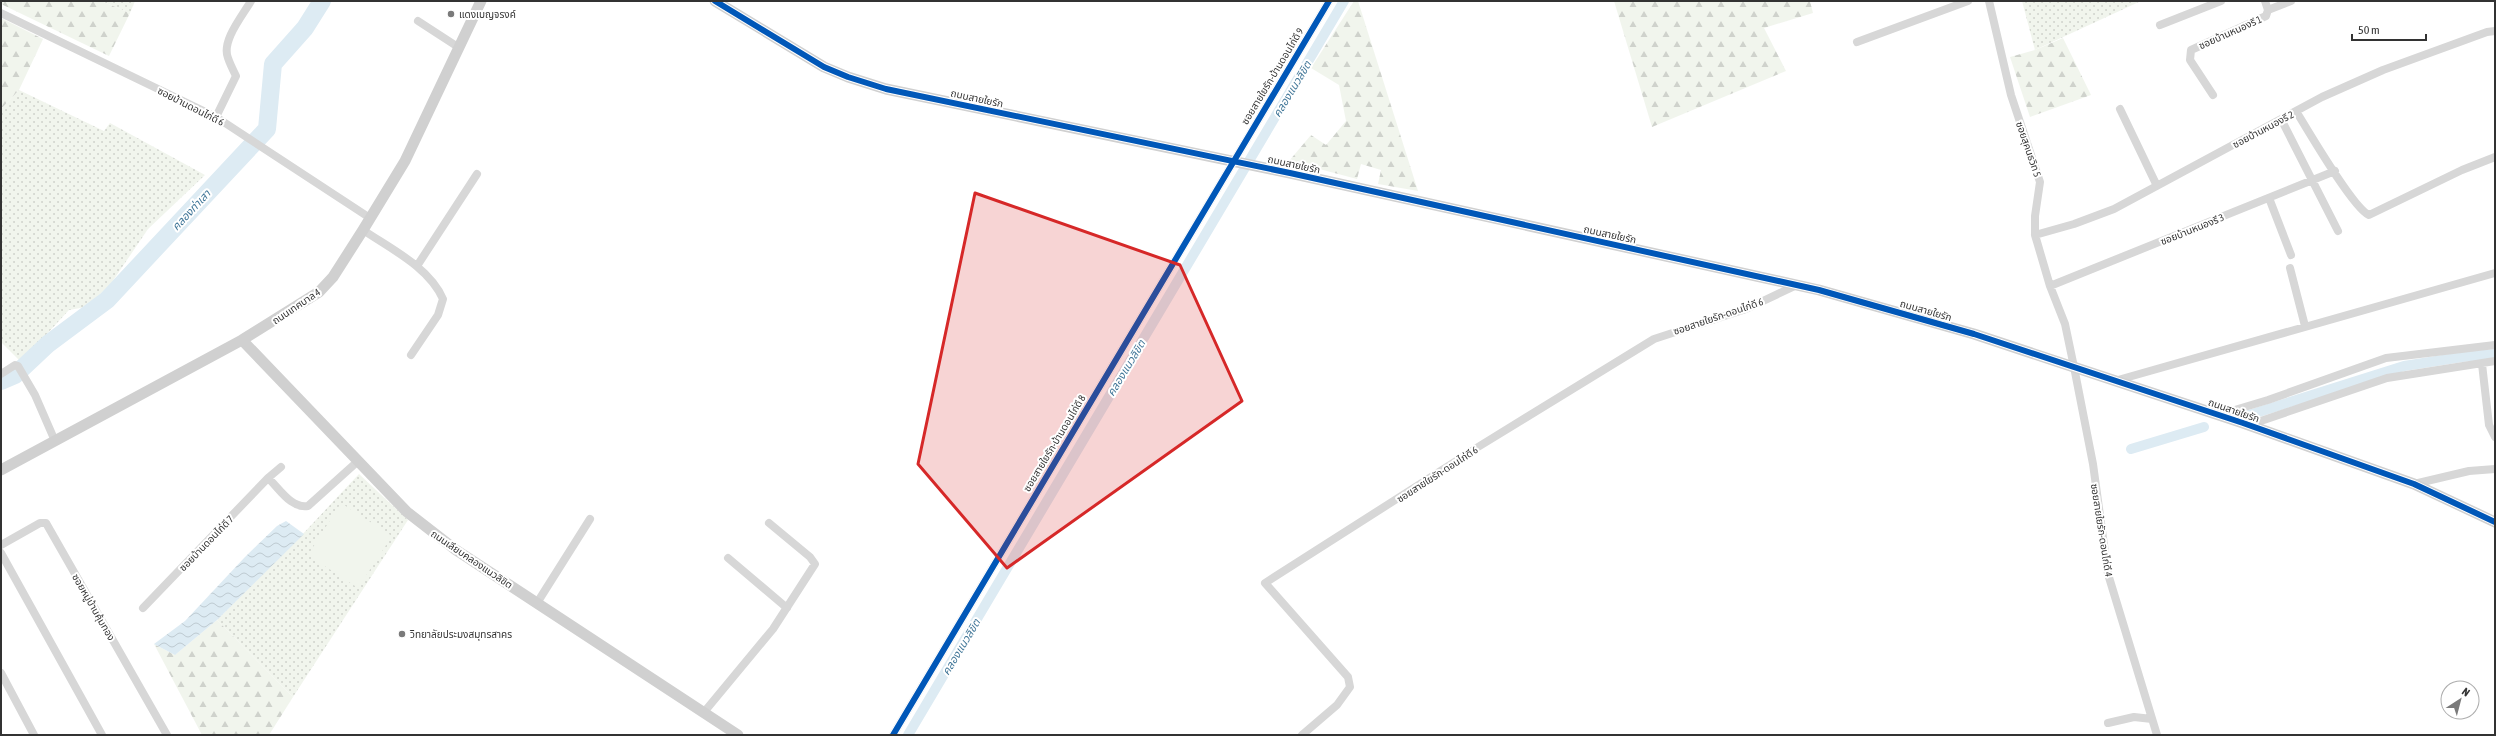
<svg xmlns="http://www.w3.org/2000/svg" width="2496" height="736" font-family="'Asap Condensed','Noto Sans Thai',sans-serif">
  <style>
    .grass { fill: url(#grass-dots) }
    .forest { fill: url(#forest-firs) }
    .pitch { fill: #f1f5ed }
    .water { fill: url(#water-waves) }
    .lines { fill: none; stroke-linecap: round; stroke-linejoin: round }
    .canal { stroke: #ddebf3; stroke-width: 10 }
    .river { stroke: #ddebf3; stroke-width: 18 }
    .street { stroke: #d7d7d7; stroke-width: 8 }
    .secondary { stroke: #d0d0d0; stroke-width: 11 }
    .cycleway-casing { stroke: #fff; stroke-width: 8 }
    .cycleway { stroke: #0057b8; stroke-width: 6 }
    .marked { fill: #d62828; fill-opacity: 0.2; stroke: #d62828; stroke-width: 3; stroke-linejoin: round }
    .poi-dot { fill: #7a7a7a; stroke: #fff; stroke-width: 1.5 }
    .labels { text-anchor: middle; stroke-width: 4; stroke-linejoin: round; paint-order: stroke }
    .poi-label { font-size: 10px; fill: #333; stroke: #fff; text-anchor: start }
    .street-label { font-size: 10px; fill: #333; stroke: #fff }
    .water-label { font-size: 11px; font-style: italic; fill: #3f7597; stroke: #fff }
  </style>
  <defs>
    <pattern id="grass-dots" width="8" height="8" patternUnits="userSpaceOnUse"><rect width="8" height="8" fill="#f1f5ed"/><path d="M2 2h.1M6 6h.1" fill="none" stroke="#cfd2cc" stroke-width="1.8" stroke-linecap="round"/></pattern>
    <pattern id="forest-firs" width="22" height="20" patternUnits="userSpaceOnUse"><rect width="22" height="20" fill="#f1f5ed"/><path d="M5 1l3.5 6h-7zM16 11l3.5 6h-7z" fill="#cfd2cc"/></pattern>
    <pattern id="water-waves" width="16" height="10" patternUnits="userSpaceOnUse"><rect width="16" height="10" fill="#ddebf3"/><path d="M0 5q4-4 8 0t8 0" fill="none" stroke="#becad1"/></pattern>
  </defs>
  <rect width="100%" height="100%" fill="#fff"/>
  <path class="grass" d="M101,1H135L130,13Z
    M2022,1H2141L2035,50Z
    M19,90L104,131L110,123L205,175L148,229L110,285L86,307L69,310L21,362L1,342V109Z
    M359,474L408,520L293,697L217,620L300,537Z"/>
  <path class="forest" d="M1,1H101L130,13L109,56L1,4Z
    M1354,1H1358L1418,191L1378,184L1381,170L1361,164L1357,179L1289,161L1311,135L1326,145L1346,121L1339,85L1311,68Z
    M1614,1H1810L1813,13L1764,28L1786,71L1652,127Z
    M1,18L43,39L19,90L1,109Z
    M2063,38L2091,95L2030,117L2010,57L2035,50Z
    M217,620L293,697L269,735H202L154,644L175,655Z"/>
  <path class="pitch" d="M341,503L392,536L358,588L308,555Z"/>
  <path class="water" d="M286,521L304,534L217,620L175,655L154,644L185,621L245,557L277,526Z"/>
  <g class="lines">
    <path class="canal" d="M2246,416L2404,366L2462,357L2495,354
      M2131,449L2204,427
      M908,735L1344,1"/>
    <path class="river" d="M1,381L15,375L48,344L107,300L267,129L273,64L305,28L322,1"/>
    <path class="street" d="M1989,1L2011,95L2040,182L2035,216V235L2050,286L2065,324L2074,367L2093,464L2108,574L2157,735
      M2268,10L2291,1
      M1,13L216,117L370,218
      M418,21L458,47
      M2160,25L2221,1
      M1857,42L1968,1
      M2213,95L2190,60L2191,50L2266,16L2268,10L2265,1
      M2120,109L2157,186
      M2296,111C2307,129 2353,208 2369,215L2462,170L2495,157
      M216,117L236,76C233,70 230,64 228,58C221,41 243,15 251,1
      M2281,119L2338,231
      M2269,198L2291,255
      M363,230C391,249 429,267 443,299L438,315L411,355
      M2035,235L2074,224L2114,209L2322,97L2383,70L2487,32L2495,31
      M417,266L477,174
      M2290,268L2305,326
      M2050,286L2335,171
      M2482,364L2489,425L2495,437
      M1,374L15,365L18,366L35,395L55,441
      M2118,380L2495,273
      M2218,415L2268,400L2386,358L2495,345
      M2249,425L2387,378L2495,361
      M268,478L281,467
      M2414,484L2469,471L2495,469
      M1,545L40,523H46L167,735
      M1,553L102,735
      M728,558L787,608
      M537,603L590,519
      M143,608L268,478C279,488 291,509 308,506L357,462
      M1,673L34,735
      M705,711L773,629L815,564L810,557L769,523
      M2108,723L2134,717L2152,719
      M893,735L1329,1
      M1302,735L1337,705L1350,687L1348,677L1265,583L1478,447L1654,339L1746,309L1797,285"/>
    <path class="secondary" d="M715,1L824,67L848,77L886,89L1290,173L1819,290L1974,334L2243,423L2414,484L2495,522
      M242,340L407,512L456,550L738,735
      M1,470L242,340L319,292L333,277L363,230L405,161L481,1"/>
    <defs>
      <path id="cycleway" d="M715,1L824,67L848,77L886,89L1290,173L1819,290L1974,334L2243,423L2414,484L2495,522
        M893,735L1329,1"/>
    </defs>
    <use href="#cycleway" class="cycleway-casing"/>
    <use href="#cycleway" class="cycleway"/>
  </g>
  <path class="marked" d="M975,193L1180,265L1242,401L1007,568L918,464Z"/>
  <g class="poi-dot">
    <circle cx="451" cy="14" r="4"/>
    <circle cx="402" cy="634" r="4"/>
  </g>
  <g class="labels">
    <g class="poi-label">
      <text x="459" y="18">แดงเบญจรงค์</text>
      <text x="410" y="638">วิทยาลัยประมงสมุทรสาคร</text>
    </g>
    <g class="street-label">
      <text transform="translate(2230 32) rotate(-24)" y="4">ซอยบ้านหนองรี 1</text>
      <text transform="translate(1272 76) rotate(-59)" y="4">ซอยสายใยรัก-บ้านดอนไก่ดี 9</text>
      <text transform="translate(977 98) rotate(12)" y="4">ถนนสายใยรัก</text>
      <text transform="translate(191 106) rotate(27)" y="4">ซอยบ้านดอนไก่ดี 6</text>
      <text transform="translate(2263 129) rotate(-28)" y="4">ซอยบ้านหนองรี 2</text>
      <text transform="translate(2029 149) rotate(71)" y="4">ซอยสุคนธวิท 5</text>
      <text transform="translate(1294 164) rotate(12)" y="4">ถนนสายใยรัก</text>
      <text transform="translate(2192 229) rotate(-22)" y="4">ซอยบ้านหนองรี 3</text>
      <text transform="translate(1610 234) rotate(12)" y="4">ถนนสายใยรัก</text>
      <text transform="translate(296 306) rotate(-34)" y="4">ถนนเทศบาล 4</text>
      <text transform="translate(1926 310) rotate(16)" y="4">ถนนสายใยรัก</text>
      <text transform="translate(1718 316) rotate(-19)" y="4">ซอยสายใยรัก-ดอนไก่ดี 6</text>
      <text transform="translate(2234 410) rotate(19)" y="4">ถนนสายใยรัก</text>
      <text transform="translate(1054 443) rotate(-59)" y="4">ซอยสายใยรัก-บ้านดอนไก่ดี 8</text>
      <text transform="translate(1437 474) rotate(-33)" y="4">ซอยสายใยรัก-ดอนไก่ดี 6</text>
      <text transform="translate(2102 530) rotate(81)" y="4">ซอยสายใยรัก-ดอนไก่ดี 4</text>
      <text transform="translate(206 543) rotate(-46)" y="4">ซอยบ้านดอนไก่ดี 7</text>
      <text transform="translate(472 559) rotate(34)" y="4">ถนนเลียบคลองแนวลิขิต</text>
      <text transform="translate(94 607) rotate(60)" y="4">ซอยหมู่บ้านคุ้มทอง</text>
    </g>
    <g class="water-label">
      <text transform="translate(1292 89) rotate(-59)" y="4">คลองแนวลิขิต</text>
      <text transform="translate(191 210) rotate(-47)" y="4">คลองท่าเสา</text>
      <text transform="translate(1126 368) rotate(-59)" y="4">คลองแนวลิขิต</text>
      <text transform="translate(961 647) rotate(-59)" y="4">คลองแนวลิขิต</text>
    </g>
  </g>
  <rect width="2496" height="736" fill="none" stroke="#333333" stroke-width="4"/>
  <g transform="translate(2460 700) rotate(36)"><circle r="19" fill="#ffffff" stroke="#adadad"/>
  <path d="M0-3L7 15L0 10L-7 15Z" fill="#7a7a7a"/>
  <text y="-6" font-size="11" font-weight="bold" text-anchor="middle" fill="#333333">N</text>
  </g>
  <path d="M2352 34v6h74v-6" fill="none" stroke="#333333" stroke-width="2"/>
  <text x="2358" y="34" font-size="12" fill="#333333" stroke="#ffffff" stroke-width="3" paint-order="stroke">50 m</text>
</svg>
